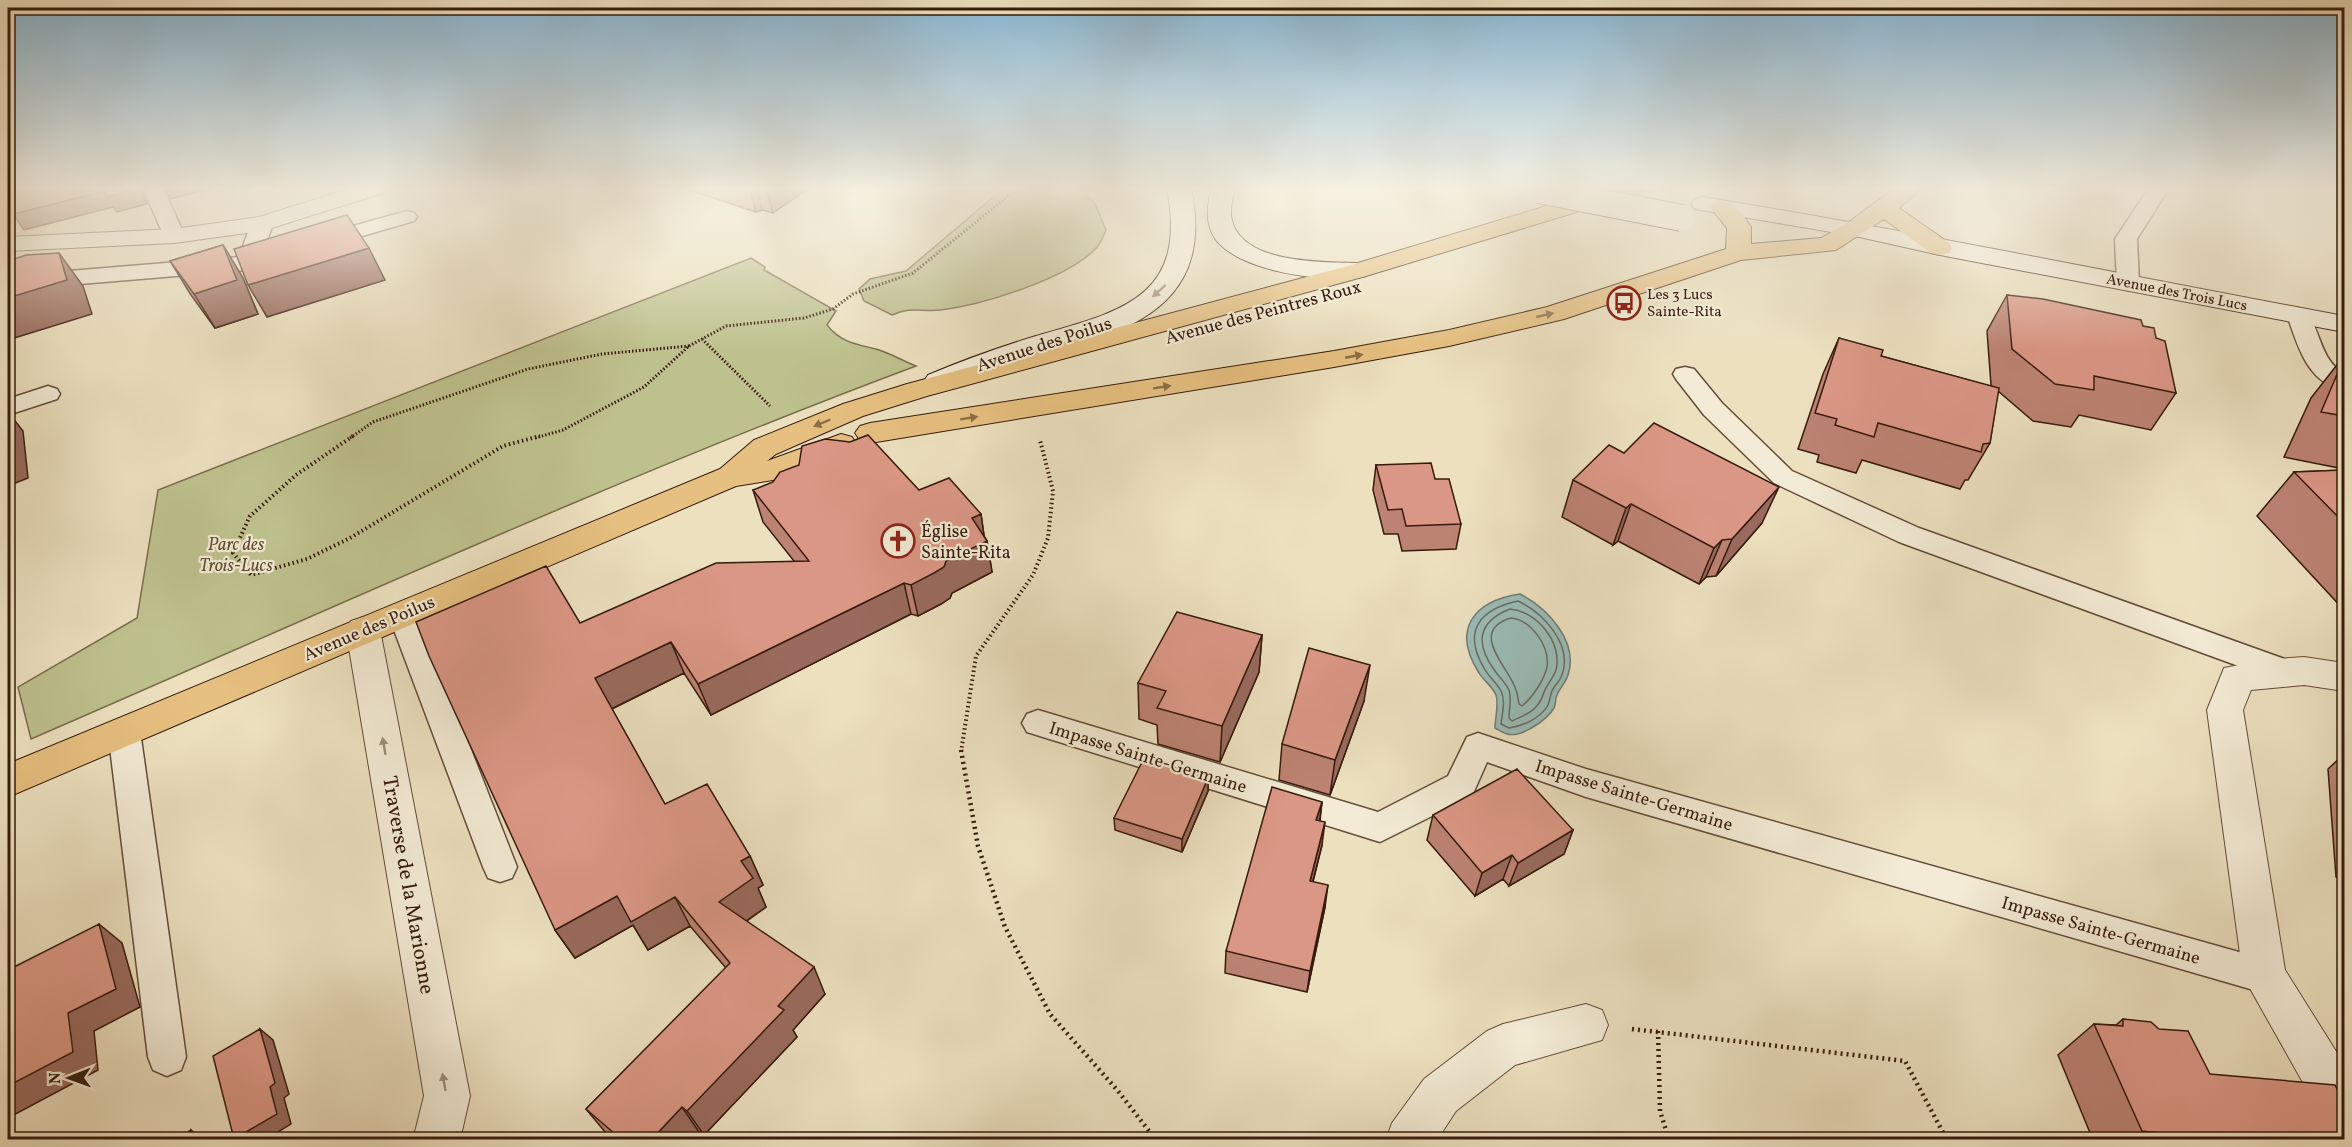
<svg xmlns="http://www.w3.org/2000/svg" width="2352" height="1147" font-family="Vollkorn,serif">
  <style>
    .green { fill: #bec18e; stroke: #7a6e4d; stroke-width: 1.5 }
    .water { fill: #9abcb7; stroke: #727c73; stroke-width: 1.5 }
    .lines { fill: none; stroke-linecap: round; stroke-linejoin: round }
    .shore { stroke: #686c62; stroke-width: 1.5 }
    .lane-casing { stroke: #644c39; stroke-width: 3 }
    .street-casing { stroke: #644c39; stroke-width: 2 }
    .secondary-casing { stroke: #371b0c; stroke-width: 2 }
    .primary-casing { stroke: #371b0c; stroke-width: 2 }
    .path-far2 { stroke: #371b0c; stroke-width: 3; stroke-dasharray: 1.5 2; stroke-linecap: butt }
    .path-far1 { stroke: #371b0c; stroke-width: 4; stroke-dasharray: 1.5 3; stroke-linecap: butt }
    .path { stroke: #371b0c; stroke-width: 4.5; stroke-dasharray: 2 4; stroke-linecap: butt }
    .lane { fill: #f3ebd5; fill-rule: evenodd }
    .street { fill: #f3ebd5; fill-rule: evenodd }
    .secondary { fill: #f3ebd5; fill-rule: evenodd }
    .primary { fill: #e6c080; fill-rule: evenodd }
    .secondary-bridge-casing { stroke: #371b0c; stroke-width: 28; stroke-linecap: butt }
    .secondary-bridge { stroke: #f3ebd5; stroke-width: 26 }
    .wall { fill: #bc8272; stroke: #371b0c; stroke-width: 1.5 }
    .shaded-wall { fill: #996a5d; stroke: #371b0c; stroke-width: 1.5 }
    .building { fill: #db9785; stroke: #371b0c; stroke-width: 1.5 }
    .oneway { fill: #9e8d7b }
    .oneway2 { fill: #8e6e46 }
    .labels { text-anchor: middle; stroke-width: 4.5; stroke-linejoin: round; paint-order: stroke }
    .far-street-label { font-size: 15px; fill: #371b0c; stroke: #f3ebd5 }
    .far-poi-label { font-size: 15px; fill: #371b0c; stroke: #f3ebd5; text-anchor: start }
    .street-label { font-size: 18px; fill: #371b0c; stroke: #f3ebd5 }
    .poi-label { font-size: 18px; fill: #371b0c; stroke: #f3ebd5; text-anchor: start }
    .park-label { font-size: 18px; font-style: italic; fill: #604d33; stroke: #f3ebd5 }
    .near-street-label { font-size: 21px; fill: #371b0c; stroke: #f3ebd5 }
  </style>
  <rect width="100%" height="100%" fill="#ece0bf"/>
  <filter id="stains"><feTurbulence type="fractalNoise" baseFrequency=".00333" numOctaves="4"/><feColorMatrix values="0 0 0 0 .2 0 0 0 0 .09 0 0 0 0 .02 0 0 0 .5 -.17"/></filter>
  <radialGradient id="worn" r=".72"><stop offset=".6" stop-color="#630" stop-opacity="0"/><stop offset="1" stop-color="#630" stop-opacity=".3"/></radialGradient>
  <path class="green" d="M1004,188H1080L1095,204L1106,230C1104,235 1101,242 1098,246C1071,278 982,305 941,310C922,312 910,306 892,315L864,301L859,289L870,279L906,271Z
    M751,258L765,267L764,270L836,311L827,325C840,342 856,344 876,349C890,353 903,361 916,366C616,478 324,612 31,739L18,687L137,618L158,490Z"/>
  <path class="water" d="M1520,594C1547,608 1579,641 1568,675C1566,682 1560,688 1557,695C1555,699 1556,704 1554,708C1547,720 1521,738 1507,734C1503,733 1499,730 1495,728C1495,719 1499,704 1496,695C1493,687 1483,680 1479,673C1451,629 1474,601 1520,594Z"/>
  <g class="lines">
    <path class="shore" d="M1518,601C1543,613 1573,644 1562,675C1560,681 1554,686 1552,691C1550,696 1550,700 1548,705C1541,718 1523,726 1509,728L1501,724C1502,714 1506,701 1501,691C1497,683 1488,676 1484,668C1462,631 1480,609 1518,601Z
      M1510,609C1536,611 1563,642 1556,670C1554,677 1548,683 1545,690C1542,697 1541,702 1536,707C1530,714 1520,717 1512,721L1509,718C1509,709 1512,698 1509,690C1506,683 1499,677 1495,671C1475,644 1477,622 1510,609Z
      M1511,618C1531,620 1550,646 1547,667C1544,680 1533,697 1522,706L1519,704C1518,697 1517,691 1514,685C1504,663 1470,630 1511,618Z"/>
    <defs>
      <path id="lane" d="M143,188H163L185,236L182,241L174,242L166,241Z
        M2149,188H2169L2137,239L2139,283L2136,288L2128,290L2120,288L2117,283L2115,239Z
        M407,211L414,213L417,217L414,221L321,248L313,247L310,242L313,237Z
        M262,218L269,220L273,224L263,252L276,248L284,250L287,255L284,260L248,270L8,290V276L239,257L251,224L255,220Z
        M2298,308L2306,310C2321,332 2320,359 2344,374V390C2307,383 2298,346 2287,315L2290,310Z
        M1685,367L1694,369L1722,403L1792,471L1919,528L2296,663L2300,671L2296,679L2285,683L2274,679L1899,542L1774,483L1704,415L1676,379L1673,374L1676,369Z
        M48,386L57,389L60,394L57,399L8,415V399Z
        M403,603L413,606L418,614L517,867L512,878L500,882L488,878L483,867L388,614L393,606Z
        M1038,710L1378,812L1448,776L1467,737L1478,733L1586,769L2264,959L2277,964L2283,976L2277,988L2264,993L1586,797L1487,762L1472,796L1380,842L1027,732L1022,723L1027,714Z
        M124,718L135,722L140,731L186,1057L181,1070L167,1076L153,1070L148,1057L108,731L113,722Z"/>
      <path id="street" d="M351,188H387L383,193L262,231L174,243L8,251V237L174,229L259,217Z
        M363,617L375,621L380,630L470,1096L460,1140H413L424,1096L346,630L351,621Z
        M2304,657L2344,663V691L2304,685L2251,690L2243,710L2285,970L2344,1064V1121L2328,1114L2306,1088L2243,976L2207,710L2224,668L2264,660Z
        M1586,1004L1602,1010L1608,1025L1602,1040L1515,1065L1456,1111L1437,1140H1386L1392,1123L1424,1079L1487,1031L1503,1024Z"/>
      <path id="secondary" d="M1167,188H1191C1204,249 1189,296 1130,325C1106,336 1080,340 1055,348C1019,359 983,372 948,387L938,390L928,387L924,381L928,375C963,360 1000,347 1036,336C1122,311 1188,298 1167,188Z
        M1211,188H1235C1233,197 1230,208 1231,216C1238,264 1321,262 1357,263L1366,266L1370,271L1366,276C1331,285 1228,271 1212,233C1205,217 1208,205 1211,188Z
        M1703,197C1917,232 2130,276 2344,316V332L1940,255L1855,236L1695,209L1691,204L1695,199Z"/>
      <path id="primary" d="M1606,188H1643L1639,193L1366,276L927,396L863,416L776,454L767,461L841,434L852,437L856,444L852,451L779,479L736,486L8,797V764L720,469L754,440L843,404L907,384L1348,266Z
        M1895,188H1922L1899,208L1949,243L1952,248L1949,253L1940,255L1931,253L1884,219L1836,250L1741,260L1564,319L1449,346L1334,367L870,443L860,440L855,433L860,426L870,423L1334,351L1449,330L1547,307L1726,249L1727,228L1710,207L1714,202C1732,197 1742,213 1751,227V244L1821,238L1846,224Z"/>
    </defs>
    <use href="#lane" class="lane-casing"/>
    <use href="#street" class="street-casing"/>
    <use href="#secondary" class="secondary-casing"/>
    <use href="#primary" class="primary-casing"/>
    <path class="path-far2" d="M702,339L770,406
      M689,346L726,326L804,318L833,309L853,294L913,273L1018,188
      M350,438L373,422L528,369L602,354L689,346
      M535,438L563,430L644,387L689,346"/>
    <path class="path-far1" d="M353,436L296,475L250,516L233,553L251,575L307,559L350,538L503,446L540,436
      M961,752L976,656L1033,575L1048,538L1053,491L1040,440"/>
    <path class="path" d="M961,750L978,846L1005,927L1050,1014L1118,1091L1156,1140
      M1632,1029L1905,1061L1947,1140
      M1658,1031L1660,1111L1669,1140"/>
    <use href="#lane" class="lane"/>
    <use href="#street" class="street"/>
    <use href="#secondary" class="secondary"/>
    <use href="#primary" class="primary"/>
    <defs>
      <path id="secondary-bridge" d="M1539,190L1682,218"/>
    </defs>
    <use href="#secondary-bridge" class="secondary-bridge-casing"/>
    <use href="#secondary-bridge" class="secondary-bridge"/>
  </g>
  <path class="wall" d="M683,188H809L773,213L762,210L756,212Z
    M2344,221V273L2338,271Z
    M223,245L243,278L258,314L215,328L191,295L170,261Z
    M2007,295L2143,326L2156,338L2176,393L2151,430L2079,415L2071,427L2033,421L1998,391L1990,443L1968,480H1965L1960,489L1862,460L1856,473L1817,462L1819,455L1798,449L1823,374L1839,338L1881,356L1993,387L1991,385L1987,331Z
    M2344,356V469L2284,457L2311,398Z
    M1376,465L1435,479L1461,524L1456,549L1402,551L1398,534H1384L1373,490Z
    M2344,470V610L2257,516L2294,472Z
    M1573,480L1762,523L1716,576L1706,577L1699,584L1618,541L1613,545L1562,517Z
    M753,490H919L981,514L984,536L987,541L992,572L952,593L950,598L941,604L918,616L911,614L711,715L684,673L612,709L665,804L750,856L763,885L758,888L766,907L747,921L825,994L793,1030L797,1037L704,1135L699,1132L692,1140H613L606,1133L586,1109L726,968L690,926L648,950L633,925L575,958L555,930L580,623L794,561L763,522Z
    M1262,635L1259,672L1220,762L1158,744L1157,725L1139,719L1138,683Z
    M1364,701L1330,795L1279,780L1282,744Z
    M2344,754V880L2336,877L2328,769Z
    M1208,778V791L1182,852L1115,830L1114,818Z
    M1322,802L1320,821L1322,845L1313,882L1325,907L1307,992L1225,973L1226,951Z
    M1433,815L1573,830L1564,854L1509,886L1503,879L1475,896L1427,840Z
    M2123,1019L2210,1074L2344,1140H2093L2058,1055L2094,1024L2116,1025Z"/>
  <path class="shaded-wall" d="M141,188V189L147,204L117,212L113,207L24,230L13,214L105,191Z
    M164,188H212L171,199Z
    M750,188H757L762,210L756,212Z
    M766,188H809L773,213Z
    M223,245L243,278L258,314L215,328L194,294Z
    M369,248L385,280L267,317L248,285Z
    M59,253L83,286L92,314L8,340V298Z
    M8,412L23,431L28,478L8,486Z
    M1779,487L1762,523L1716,576L1732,539Z
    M1631,504L1618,541L1613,545L1626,508Z
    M981,514L985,542L987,541L992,572L952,593L950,598L941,604L918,616L911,585L946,561L972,518Z
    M1722,540L1706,577L1699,584L1714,548Z
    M904,583L911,614L711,715L698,684Z
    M1262,635L1259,672L1220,762L1222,726Z
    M671,642L684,673L611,709L595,678Z
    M1370,665L1364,701L1330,795L1335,760Z
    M1208,778V791L1182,852V839Z
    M1322,802L1319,825L1316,820Z
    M1325,822L1322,845L1307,904L1310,881Z
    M1573,830L1564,854L1509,886L1518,863Z
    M1512,855L1503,879L1475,896L1482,873Z
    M750,856L763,885L758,888L766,907L733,930L719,902L741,861Z
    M1328,885L1325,907L1307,992L1310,971Z
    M617,896L675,897L690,926L648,950L633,925L575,958L555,930Z
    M99,924L122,943L140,1007L94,1031L98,1070L8,1118V1086L68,1013Z
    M814,967L825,994L793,1030L797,1037L704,1135L687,1111L778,1006Z
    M260,1029L273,1040L289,1094L284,1098L291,1124L265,1140H234L270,1087Z
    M682,1107L699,1132L692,1140H651Z
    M191,1130L204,1140H193Z"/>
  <path class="building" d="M8,188H138L107,197L105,191L13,214L8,199Z
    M347,215L369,248L248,285L234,249Z
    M223,245L237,280L194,294L170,261Z
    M59,253L67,280L8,298V261L26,255Z
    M2007,295L2043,299L2141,320L2143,326L2154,328L2156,338L2165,341L2176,393L2094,376V390L2055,384L2012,349Z
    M1839,338L1883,350L1881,356L1999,388L1990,443L1983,444L1981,452L1878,423L1874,437L1835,425L1837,419L1815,413Z
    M2344,358V416L2321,412Z
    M1654,423L1779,487L1732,539L1722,540L1714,548L1631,504L1626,508L1573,480L1609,445L1624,453Z
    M868,435L919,490L949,478L981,514L972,518L987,541L946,561L944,567L934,573L911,585L904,583L698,684L671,642L595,678L665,804L707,784L750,856L741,861L753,878L719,902L814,967L778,1006L784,1010L687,1111L682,1107L651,1140H622L586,1109L730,963L675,897L631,922L617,896L555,930L429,656L416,622L546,566L580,623L716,563L809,561L753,490L773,482L780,472L799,465L802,446L825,439L850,442Z
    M1431,463L1435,479H1449L1461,524L1406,526L1402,509L1388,510L1376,465Z
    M2344,470V523L2294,472Z
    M1177,612L1262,635L1222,726L1157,708L1166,691L1138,683Z
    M1309,648L1370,665L1335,760L1282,744Z
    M1144,758L1208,778L1182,839L1114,818Z
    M1517,769L1573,830L1518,863L1512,855L1482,873L1433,815Z
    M1272,787L1322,802L1316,820L1325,822L1310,881L1328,885L1310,971L1226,951Z
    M99,924L116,989L68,1013L73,1052L8,1086V970Z
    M2123,1019L2151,1022L2159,1029L2188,1031L2210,1074L2335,1085L2344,1103V1140H2172L2169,1134L2142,1131L2094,1024L2123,1026Z
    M260,1029L275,1083L270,1087L277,1114L234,1139L213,1056Z
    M191,1130L193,1140H175Z"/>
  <defs><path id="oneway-solid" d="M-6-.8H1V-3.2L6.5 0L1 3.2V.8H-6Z" transform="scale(1.5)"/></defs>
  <g class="oneway">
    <use href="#oneway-solid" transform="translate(1159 291) rotate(138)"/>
    <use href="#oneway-solid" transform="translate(384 746) rotate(-100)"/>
    <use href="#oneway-solid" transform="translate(444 1082) rotate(-100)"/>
  </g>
  <g class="oneway2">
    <use href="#oneway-solid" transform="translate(1545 315) rotate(-13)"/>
    <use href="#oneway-solid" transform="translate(1354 356) rotate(-11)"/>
    <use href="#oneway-solid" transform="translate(1162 387) rotate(-9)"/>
    <use href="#oneway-solid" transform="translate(969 418) rotate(-9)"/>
    <use href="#oneway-solid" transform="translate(822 423) rotate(157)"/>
  </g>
  <linearGradient id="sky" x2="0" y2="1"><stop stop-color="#89b7d4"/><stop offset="0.54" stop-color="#f6f1e2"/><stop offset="1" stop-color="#f6f1e2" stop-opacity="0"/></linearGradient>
  <rect width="2352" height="349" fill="url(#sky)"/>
  <defs>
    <symbol id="bus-ring" viewBox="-11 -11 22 22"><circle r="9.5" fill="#f3ebd5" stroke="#8f2418" stroke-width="1.5"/><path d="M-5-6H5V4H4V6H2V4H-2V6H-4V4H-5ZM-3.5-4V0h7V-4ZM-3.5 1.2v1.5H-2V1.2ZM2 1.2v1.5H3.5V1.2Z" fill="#8f2418"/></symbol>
    <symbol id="church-ring" viewBox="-11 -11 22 22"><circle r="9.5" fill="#f3ebd5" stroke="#8f2418" stroke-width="1.5"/><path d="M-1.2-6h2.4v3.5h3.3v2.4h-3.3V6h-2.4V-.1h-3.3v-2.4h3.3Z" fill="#8f2418"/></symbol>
  </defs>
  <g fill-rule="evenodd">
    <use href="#bus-ring" x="1605" y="284" width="38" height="38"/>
    <use href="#church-ring" x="879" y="522" width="38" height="38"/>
  </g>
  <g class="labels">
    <g class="far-street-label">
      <text transform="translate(2177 292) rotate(11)" y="5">Avenue des Trois Lucs</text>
    </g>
    <g class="far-poi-label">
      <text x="1647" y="299">Les 3 Lucs<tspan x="1647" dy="17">Sainte-Rita</tspan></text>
    </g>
    <g class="street-label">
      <text transform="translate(1263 312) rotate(-15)" y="6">Avenue des Peintres Roux</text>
      <text transform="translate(1044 344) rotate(-18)" y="6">Avenue des Poilus</text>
      <text transform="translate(369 628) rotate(-23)" y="6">Avenue des Poilus</text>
      <text transform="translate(1148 757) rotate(17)" y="6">Impasse Sainte-Germaine</text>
      <text transform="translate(1634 795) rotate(17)" y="6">Impasse Sainte-Germaine</text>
      <text transform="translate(2101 930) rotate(16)" y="6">Impasse Sainte-Germaine</text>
    </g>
    <g class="poi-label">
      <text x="921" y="537">Église<tspan x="921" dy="21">Sainte-Rita</tspan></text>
    </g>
    <g class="park-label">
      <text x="236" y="550">Parc des<tspan x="236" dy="21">Trois-Lucs</tspan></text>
    </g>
    <g class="near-street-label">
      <text transform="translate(409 885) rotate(80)" y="7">Traverse de la Marionne</text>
    </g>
  </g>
  <rect width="2352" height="1147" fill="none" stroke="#ece0bf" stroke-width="30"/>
  <rect x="9" y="9" width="2334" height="1129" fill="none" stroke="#371b0c" stroke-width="3"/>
  <rect x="15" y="15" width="2322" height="1117" fill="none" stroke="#371b0c" stroke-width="1.5"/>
  <g transform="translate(69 1078) rotate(269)" stroke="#f3ebd5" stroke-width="4.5" paint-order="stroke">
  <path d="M0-4.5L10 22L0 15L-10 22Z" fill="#371b0c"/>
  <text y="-9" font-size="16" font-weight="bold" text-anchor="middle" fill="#371b0c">N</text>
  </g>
  <rect width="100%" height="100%" filter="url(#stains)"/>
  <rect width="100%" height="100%" fill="url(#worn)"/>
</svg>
